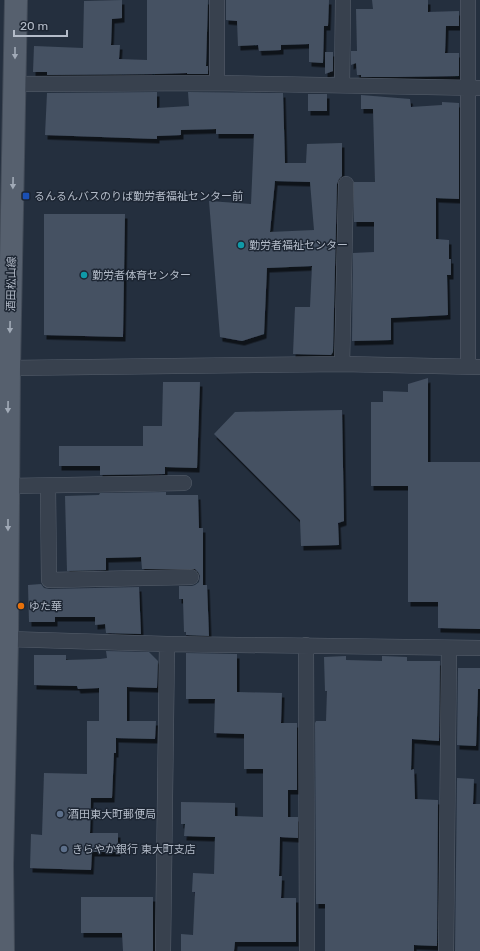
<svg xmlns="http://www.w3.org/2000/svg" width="480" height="951" font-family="Rubik,'Noto Sans JP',sans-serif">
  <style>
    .building { fill: #455162; fill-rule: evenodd; filter: url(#shadow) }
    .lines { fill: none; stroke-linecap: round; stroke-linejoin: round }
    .street-casing { stroke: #565f6c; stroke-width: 16 }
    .primary-casing { stroke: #414a57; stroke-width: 24 }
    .street { stroke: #38414e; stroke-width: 15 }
    .primary { stroke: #56606e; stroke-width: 22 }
    .oneway { fill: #a1aab7 }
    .transit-dot { fill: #1a4fb4; stroke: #1d2633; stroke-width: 1.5 }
    .culture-dot { fill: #0f9aa8; stroke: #1d2633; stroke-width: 1.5 }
    .food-dot { fill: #e8710a; stroke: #1d2633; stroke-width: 1.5 }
    .service-dot { fill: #5c6f8a; stroke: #1d2633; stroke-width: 1.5 }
    .labels { text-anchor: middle; stroke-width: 3; stroke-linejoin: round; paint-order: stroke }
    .poi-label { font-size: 11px; fill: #b4bcc9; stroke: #1d2633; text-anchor: start }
    .street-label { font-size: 11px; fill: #b4bcc9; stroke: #1d2633 }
  </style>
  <defs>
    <filter id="shadow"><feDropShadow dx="2.5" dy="4.5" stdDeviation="0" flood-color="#0009"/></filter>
  </defs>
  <rect width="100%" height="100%" fill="#242f3e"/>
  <path class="building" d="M122,0V18L112,19L111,45H120L119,59L147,60V0H208L206,66H208V74H187V73L157,74L47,75V72H33L34,46L83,48L84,1Z
    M226,0H329L328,26H324L323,63L309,62V44L281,45V50L259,51L258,45L238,46L237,21L226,20Z
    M372,0H428V12L459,11V26H446L445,53H459V76L397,77H361V75H357L356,63L351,65V51H357L356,9H373Z
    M325,52H333V71L325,74Z
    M157,92V108L189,106L188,92L283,93L285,163H306L307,144L342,143V176L339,179L337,184L333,352L331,355L293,354L295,307H310L312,266L267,268L264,334L242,341L220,337L209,201L251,204L254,134H216V129L181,130V135L157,136V139L45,135L47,93ZM275,181L310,182L314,230L270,232Z
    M308,94H327V111H308Z
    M361,95L410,99L411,107L442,105V102L459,103V199L436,198V239L449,240V259H451V275H447L448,315L391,318V340L352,341L353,253L374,252V222H354V182H375L373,109H361Z
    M44,214H125L123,337L44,335Z
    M428,378V462H480V629L438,628V602H408V486H371V402H383V391L408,392V384Z
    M163,382H200L197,468L165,467V474L100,475V466H59V446H143V426H162Z
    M342,410L344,521L338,523L339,545L301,546L300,520L214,434L235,412Z
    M166,492V495H198L199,528H203V585H207L209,636L186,635V632H184L183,599H179V586H192L195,585L199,582L200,576L198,572L195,569H142L141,557L106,558V570L67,571L65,496L99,495L100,493Z
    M41,584L44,588L49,589L139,587L141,634L106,633L105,624L95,625V617H55V622H29L28,585Z
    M106,651L149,652L158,661L157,688L127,687V721H156L155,739L116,738V753H114L112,798H91L90,833H118V852H92L91,870L30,868L31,834L42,835L44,773L87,774V721H99V688L78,689L77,686L34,685V655H66V660L100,659L107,658Z
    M186,653L237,654V692L282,693L281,723H297V790H288V817H298V838L280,837L279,876H282L281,898H296V942H235L234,951H181V934L193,935L195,892H192L193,873L214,874L215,837L184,836L185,824H181V802L235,803V816L263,817V769H244V734L214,733L215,699H186Z
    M346,656V660L382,661V656L407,657V661H440L439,741L412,739L411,770L414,769L415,799L438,800L437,946L414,945V951H325V904H316L315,723L316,721H326L327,691H325L324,657Z
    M458,668H480V689H478L476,746L457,745Z
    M457,778L474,779L473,804H480V951H455Z
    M81,897H153V951H123L122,933H81Z"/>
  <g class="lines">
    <defs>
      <path id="street" d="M217,83V0
        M15,84L217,83L480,88
        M342,85L343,0
        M342,364L346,184
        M468,366V0
        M9,368L342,364L480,367
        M8,486L184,483
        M48,486L49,580L191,577
        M7,639L167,644L480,648
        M306,645L307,951
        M163,951L167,644
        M446,951L449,648"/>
      <path id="primary" d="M3,951L2,865L7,639L9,368L16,0"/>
    </defs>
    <use href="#street" class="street-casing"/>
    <use href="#primary" class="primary-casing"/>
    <use href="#street" class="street"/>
    <use href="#primary" class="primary"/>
  </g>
  <defs><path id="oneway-solid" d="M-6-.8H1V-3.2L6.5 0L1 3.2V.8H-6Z"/></defs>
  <g class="oneway">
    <use href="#oneway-solid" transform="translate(15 53) rotate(90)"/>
    <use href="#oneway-solid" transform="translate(13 183) rotate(91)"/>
    <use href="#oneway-solid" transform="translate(10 327) rotate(91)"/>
    <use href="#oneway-solid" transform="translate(8 407) rotate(91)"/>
    <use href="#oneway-solid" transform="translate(8 525) rotate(90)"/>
  </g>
  <rect class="transit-dot" x="22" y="192" width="8" height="8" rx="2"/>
  <g class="culture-dot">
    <circle cx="241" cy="245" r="4"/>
    <circle cx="84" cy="275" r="4"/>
  </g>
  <circle class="food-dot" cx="21" cy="606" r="4"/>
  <g class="service-dot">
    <circle cx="60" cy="814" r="4"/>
    <circle cx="64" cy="849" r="4"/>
  </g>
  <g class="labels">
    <g class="poi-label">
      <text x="34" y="200">るんるんバスのりば勤労者福祉センター前</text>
      <text x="249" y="249">勤労者福祉センター</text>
      <text x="92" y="279">勤労者体育センター</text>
      <text x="29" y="610">ゆた華</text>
      <text x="68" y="818">酒田東大町郵便局</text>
      <text x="72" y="853">きらやか銀行 東大町支店</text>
    </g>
    <g class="street-label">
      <text transform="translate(11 284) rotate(-89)" y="4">酒田松山線</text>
    </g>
  </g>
  <path d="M14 30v6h53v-6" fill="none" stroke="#b4bcc9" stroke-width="2"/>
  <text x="20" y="30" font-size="12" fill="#b4bcc9" stroke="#1d2633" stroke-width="3" paint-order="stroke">20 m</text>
</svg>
